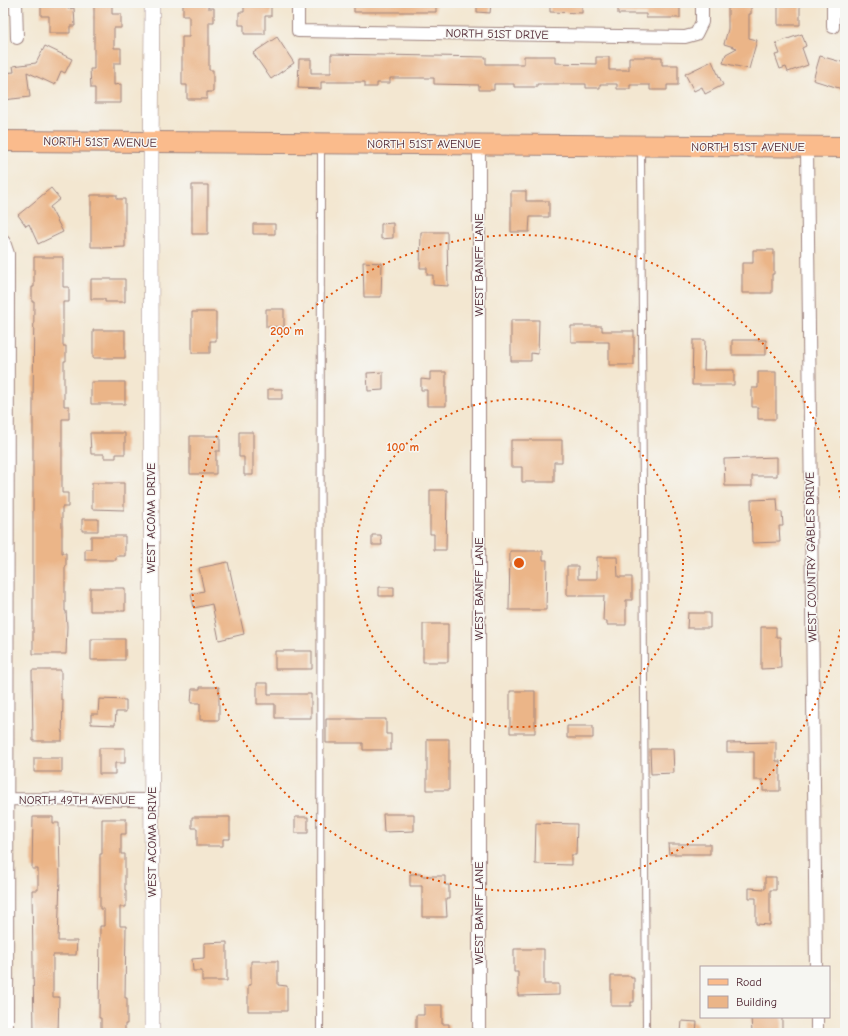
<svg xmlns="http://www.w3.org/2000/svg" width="848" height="1036" font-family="'Comic Neue',sans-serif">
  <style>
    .building { fill: #ebb588 }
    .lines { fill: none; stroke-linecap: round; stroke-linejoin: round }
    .service-casing { stroke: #9e837e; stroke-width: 8 }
    .minor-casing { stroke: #9e837e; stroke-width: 14 }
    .tertiary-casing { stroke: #9e837e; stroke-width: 16 }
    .primary-casing { stroke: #9e837e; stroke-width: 22 }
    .service { stroke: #fff; stroke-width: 6 }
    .minor { stroke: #fff; stroke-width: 12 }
    .tertiary { stroke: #fff; stroke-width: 15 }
    .primary { stroke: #fabb8c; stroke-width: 20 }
    .ring { fill: none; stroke: #e0560e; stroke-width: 2; stroke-dasharray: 2 4 }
    .labels { text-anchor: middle; stroke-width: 3; stroke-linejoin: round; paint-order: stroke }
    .street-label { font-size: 12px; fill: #4a1f2b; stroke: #f6f6f2 }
    .centre { fill: #e0560e; stroke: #f6f6f2; stroke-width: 2 }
    .ring-label { font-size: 12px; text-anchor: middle; font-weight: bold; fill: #e0560e; stroke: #f6f6f2; stroke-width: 3; stroke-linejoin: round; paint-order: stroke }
  </style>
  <rect width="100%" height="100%" fill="#f6f6f2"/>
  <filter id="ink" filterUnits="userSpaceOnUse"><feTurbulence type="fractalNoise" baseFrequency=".025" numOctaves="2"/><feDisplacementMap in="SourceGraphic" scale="8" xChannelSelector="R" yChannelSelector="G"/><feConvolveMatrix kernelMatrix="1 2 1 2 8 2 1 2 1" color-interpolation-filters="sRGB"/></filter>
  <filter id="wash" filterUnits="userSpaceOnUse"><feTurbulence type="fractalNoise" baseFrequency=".012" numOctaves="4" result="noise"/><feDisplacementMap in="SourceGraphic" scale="16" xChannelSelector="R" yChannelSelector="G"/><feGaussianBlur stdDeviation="0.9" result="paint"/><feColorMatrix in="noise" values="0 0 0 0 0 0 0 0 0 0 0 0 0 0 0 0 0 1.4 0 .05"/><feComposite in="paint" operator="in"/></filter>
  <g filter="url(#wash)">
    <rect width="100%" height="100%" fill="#f3e7d1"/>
    <g id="blocks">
      <path class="building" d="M41,3H68V9L74,8L75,26H70V33H49V16H41Z
        M94,3H112V14H121V28H114V48H121V63H114V85L121,84V103H95V88H91L90,69H94Z
        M183,3H208V8H214V22H209V70H213V92H207V99H187V85H182V37H189V16H183Z
        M244,3H271V16H265V34H244V25H239V12H244Z
        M354,3H436V12H354Z
        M477,3H491L490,13L477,12Z
        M550,3H582V13L550,12Z
        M618,3L680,4V18H646V14H618Z
        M728,3H751V14H749V38L757,40L749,69L723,63L726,54L737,48L724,44L728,29Z
        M778,3H800V25H778Z
        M802,34L806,46L802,48L808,65L788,72L786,67L780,69L775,55L780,54L776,43Z
        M277,37L294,63L271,79L253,53Z
        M45,46L72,59L65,73L61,71L55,85L27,72L30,97L3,100V73L14,72L13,66L36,63Z
        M331,54L486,57V64H524V56H555V63L596,64V57H609V70H629V57H662V65H678V85H667V90H650V85H630V89H617V84H600V88H586V84H537V87H514V84H494V90H479V85L434,84V78H390V83H377V87H365V82H321V89L298,88L299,59H311V73H331Z
        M820,56L845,63V80L842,89L813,80Z
        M712,61L723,85L705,94L702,87L694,91L685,74Z
        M192,185H208V234H192Z
        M51,188L60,199L50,207L63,232L38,244L29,224L26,226L18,215Z
        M511,191H526V201H549V217H530L529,232H511Z
        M91,195H117V199H125V247L102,248V247H91Z
        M393,223V238L381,239V224Z
        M253,224H275V234H253Z
        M421,232H447L448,286L433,285V275H427V268H420Z
        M753,250H774V274H772V293H742V263H753Z
        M34,257H63V287H69V302H63V346H66V361H64V406H69V419H62V493H68V507H62V553H66V567H65V611H66L67,626L66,654H33V406L34,302H32V287H34Z
        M363,262L382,263L381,297H364Z
        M91,279H125V302H105V299H91Z
        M266,309H284V327H266Z
        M192,312H216V341H210V353H192Z
        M511,320H539L538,354L531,353V361H511Z
        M571,326H602V331H634V365H609V342H571Z
        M93,330H125V358H93Z
        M693,340H705L704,370H734V385H692Z
        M732,340H766V355H732Z
        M383,372V390L368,391L367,373Z
        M430,372H446V406H427V390H421V379L430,380Z
        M758,372H776V419H758V407H752V388H758Z
        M91,382H125V404H91Z
        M268,389H282V399H268Z
        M239,432H253V475H244V457H239Z
        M90,433H125V454H116V458H104V454H91Z
        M190,436H220V451H216V474H190Z
        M511,440H562V462H554V482H522V467H511Z
        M777,457V476H752V486H725L724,459Z
        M92,483H124V510L92,509Z
        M430,490H447L446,550H434V534H430Z
        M777,499L778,512H782L783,526H779L780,542L752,543L751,500Z
        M82,519H98V531H82Z
        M372,535H381L382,545H372Z
        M91,536H125V556H116V560H85V549H91Z
        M510,551H543V560H547L546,610H509Z
        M597,557H617L618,577H632V600H626V625H607V621H603L604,596H578V595H567V566H578V579H597Z
        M228,562L244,634L219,640L212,604L194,608L191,594L204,591L199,568Z
        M379,587H394V596H379Z
        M90,588H125V611H90Z
        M688,613H710V628H687Z
        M423,624H448V662H423Z
        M761,627H776V637H780L781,668L761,669Z
        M91,639H125V660H91Z
        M275,651H312V669H275Z
        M32,670H61V700H63L62,741H33Z
        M257,683H268V694H311V718H275V704H257Z
        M200,687H219V720H200V703H191L192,689H200Z
        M510,691H535V733H510Z
        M99,699L126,700V712H116L115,725L91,724V714H98Z
        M326,719H386V734H391V750H363V743H326Z
        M567,726H593V738H567Z
        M427,739H449V790H427Z
        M776,742V761H780V791H763V780H754V752H727V743Z
        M99,748H125V763H115V774H99Z
        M650,749H673L674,773L651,774Z
        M34,758H62V772H34Z
        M383,814H414V831L384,832Z
        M33,817H53V823H59L60,878L58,941H77L76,955H53V997H59L58,1033H34L32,890H38V869H32Z
        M192,817H230V839H223V846H197V828H192Z
        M295,817H308V833H295Z
        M102,819H126V834H121V854H125V890H126V907H120V926H126L125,998H127V1024H125V1033H101V1018H99L100,926H104V909H100V854H102Z
        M536,823L577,824L576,855H571V865L535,864Z
        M668,844H710V854H669Z
        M410,874H421V876H445V885H449V899H446L447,917H422V886H410Z
        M765,877H776V890H770V925L756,924V898H749V888L765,889Z
        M227,942V981H202V971H193L192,959L204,958V943Z
        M514,949H544V984H559V995L518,996V972H514Z
        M251,961H278V985L287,986V1011H248V985H251Z
        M611,976H631V978H634V1002H631V1006H611Z
        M424,1005H442V1024H449V1033H416V1015H424Z
        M751,1017H782V1033H752Z
        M682,1021L697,1022L696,1033H681Z"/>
    </g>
  </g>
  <g filter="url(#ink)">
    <use href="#blocks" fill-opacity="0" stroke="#9e837e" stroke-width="1"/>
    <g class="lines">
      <defs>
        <path id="service" d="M641,148L646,1033
          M320,1033L321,145"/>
        <path id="minor" d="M16,3L17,38
          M298,3V31L685,37L696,34L702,22V3
          M833,3V27
          M479,144V1033
          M807,147L816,967
          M3,241L4,242L8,254L7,1033
          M3,799L152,800
          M817,1017V1033"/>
        <path id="tertiary" d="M152,1033L151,168L152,3"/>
        <path id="primary" d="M3,141L845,147"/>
      </defs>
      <use href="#service" class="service-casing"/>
      <use href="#minor" class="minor-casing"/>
      <use href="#tertiary" class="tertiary-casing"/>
      <use href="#primary" class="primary-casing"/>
      <use href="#service" class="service"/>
      <use href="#minor" class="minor"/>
      <use href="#tertiary" class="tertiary"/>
      <use href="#primary" class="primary"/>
    </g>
  </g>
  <g class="ring">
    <circle cx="519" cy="563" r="164"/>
    <path d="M845 600A328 328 0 1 1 845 526"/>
  </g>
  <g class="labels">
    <g class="street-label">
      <text transform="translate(497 34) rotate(1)" y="4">NORTH 51ST DRIVE</text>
      <text transform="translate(100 142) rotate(1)" y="4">NORTH 51ST AVENUE</text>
      <text x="424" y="148">NORTH 51ST AVENUE</text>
      <text x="748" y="151">NORTH 51ST AVENUE</text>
      <text transform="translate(479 265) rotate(-90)" y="4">WEST BANFF LANE</text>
      <text transform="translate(151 518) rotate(-90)" y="4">WEST ACOMA DRIVE</text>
      <text transform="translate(811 557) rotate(-91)" y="4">WEST COUNTRY GABLES DRIVE</text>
      <text transform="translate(479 589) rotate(-90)" y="4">WEST BANFF LANE</text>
      <text x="77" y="804">NORTH 49TH AVENUE</text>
      <text transform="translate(152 842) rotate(-90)" y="4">WEST ACOMA DRIVE</text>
      <text transform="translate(479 913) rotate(-90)" y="4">WEST BANFF LANE</text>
    </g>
  </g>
  <circle cx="519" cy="563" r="6" class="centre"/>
  <g class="ring-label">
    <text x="287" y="335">200 m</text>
    <text x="403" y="451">100 m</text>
  </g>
  <rect width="848" height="1036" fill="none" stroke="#f6f6f2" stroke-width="16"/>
  <rect x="700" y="966" width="130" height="52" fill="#f6f6f2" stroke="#b1a0a2"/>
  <rect x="708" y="979" width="20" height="6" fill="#fabb8c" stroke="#b1a0a2"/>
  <text x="736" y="986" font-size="12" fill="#4a1f2b">Road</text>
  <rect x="708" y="996" width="20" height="12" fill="#ebb588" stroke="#b1a0a2"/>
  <text x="736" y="1006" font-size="12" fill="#4a1f2b">Building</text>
</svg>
